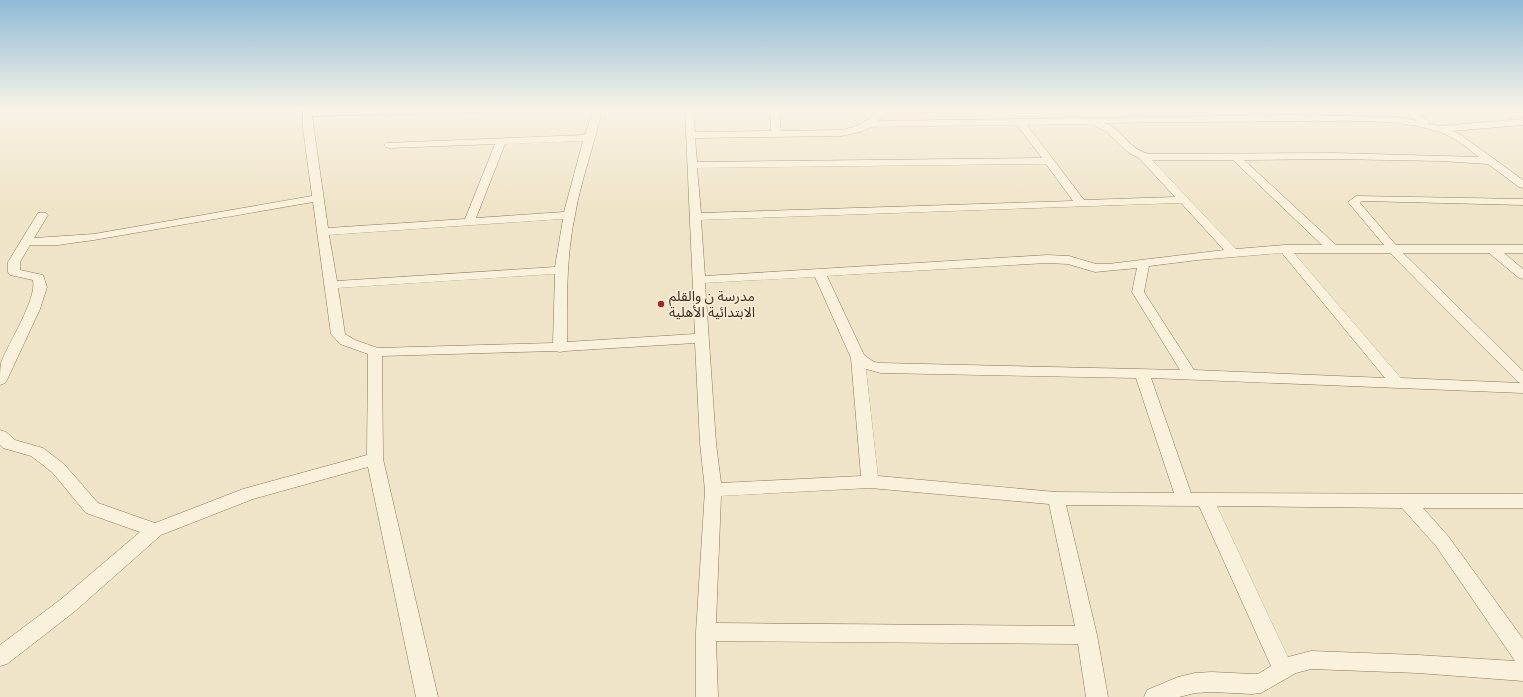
<svg xmlns="http://www.w3.org/2000/svg" width="1523" height="697" font-family="Merriweather,'Noto Sans Arabic',serif">
  <style>
    .lines { fill: none; stroke-linecap: round; stroke-linejoin: round }
    .street-casing { stroke: #8d765c; stroke-width: 1 }
    .street { fill: #faf1dc; fill-rule: evenodd }
    .poi-dot { fill: #9e2a2b; stroke: #f7eed8; stroke-width: 1.5 }
    .labels { text-anchor: middle; stroke-width: 3; stroke-linejoin: round; paint-order: stroke }
    .poi-label { font-size: 14px; fill: #3d2e20; stroke: #f7eed8; text-anchor: start }
  </style>
  <rect width="100%" height="100%" fill="#f0e4c8"/>
  <g class="lines">
    <defs>
      <path id="street" d="M303,109H311L312,110L488,109L484,112L312,116L328,228L465,219L495,144L389,148L386,147L384,145L386,143L585,135L594,109H602C595,144 581,179 575,215C566,257 567,299 567,342L695,334L685,109H693L695,132L771,131V109H779L781,131L841,130C858,127 868,121 881,109H890L878,121L1293,115L1397,117L1417,121L1401,109H1411L1428,121L1429,124L1440,126L1523,119V125L1452,131L1461,135L1523,180V188L1519,187L1488,164L1441,161L1334,159L1244,160L1336,245H1384L1348,202L1356,196L1523,199V205L1362,201L1360,203L1396,245H1523V253H1504L1523,269V279L1519,278L1489,253H1403L1523,371V393L1151,378L1191,493L1523,494V508H1423L1448,536L1523,639V681L1418,673L1311,669L1296,673L1261,693L1252,694L1212,692L1195,693L1179,697H1144L1147,690L1178,677L1195,673L1212,672L1252,674H1258L1271,666L1199,506L1066,505L1097,635L1108,697H1086L1078,644L716,641L718,697H696V632L705,490L700,443L695,343L565,351L560,352L555,351L382,356L383,459L438,697H416L368,467L253,499L161,535L74,612L7,664L0,666V645L60,600L140,532L86,513L52,472L31,456L3,448L0,445V430L6,432L15,440L43,448L64,464L98,503L155,523L243,489L367,455L368,354L340,344L331,334L313,202L94,240L58,245H30L20,262V270L43,275L47,287L40,309L7,380L5,383L0,385C0,378 0,369 1,363C8,343 37,300 33,280L10,275L8,272V262L38,213H46L48,215L34,238L94,234L312,196L303,128ZM1293,121C1338,122 1394,117 1437,131C1453,136 1466,147 1479,157L1334,153L1150,154C1130,151 1123,130 1105,123ZM1094,124L1095,126L1107,132L1129,153L1139,158L1175,197L1084,200L1027,125ZM1017,125L1042,158L697,162L695,138L841,136L860,132L871,127ZM583,141L564,212L476,218L505,144ZM1152,160H1233L1322,245H1285L1236,249ZM1046,164L1073,201L701,213L697,168ZM1181,203L1224,250L1108,264H1096L1069,256L1047,255L705,276L701,220ZM563,219L555,267L337,281L329,235ZM1282,253L1385,378L1194,370L1144,292L1149,266L1198,260ZM1294,253H1390L1518,382L1521,383L1401,378ZM1047,263L1068,264L1095,272L1137,268L1132,292L1180,370L881,363L874,362L864,355L827,276ZM555,274L553,343L378,348L355,340L345,334L338,288ZM815,277L851,358L861,476L721,483L716,443L705,283ZM866,369L881,373L1136,378L1174,493L1056,492L878,476ZM870,488L1049,504L1075,626L716,623L721,496ZM1217,506L1402,508L1436,546L1515,661L1418,655L1311,651L1288,657Z"/>
    </defs>
    <use href="#street" class="street-casing"/>
    <use href="#street" class="street"/>
  </g>
  <linearGradient id="sky" x2="0" y2="1"><stop stop-color="#8fbad6"/><stop offset="0.53" stop-color="#f8f3e6"/><stop offset="1" stop-color="#f8f3e6" stop-opacity="0"/></linearGradient>
  <rect width="1523" height="206" fill="url(#sky)"/>
  <circle class="poi-dot" cx="661" cy="304" r="4"/>
  <g class="labels">
    <g class="poi-label">
      <text x="669" y="301">مدرسة ن والقلم<tspan x="669" dy="16">الابتدائية الأهلية</tspan></text>
    </g>
  </g>
</svg>
